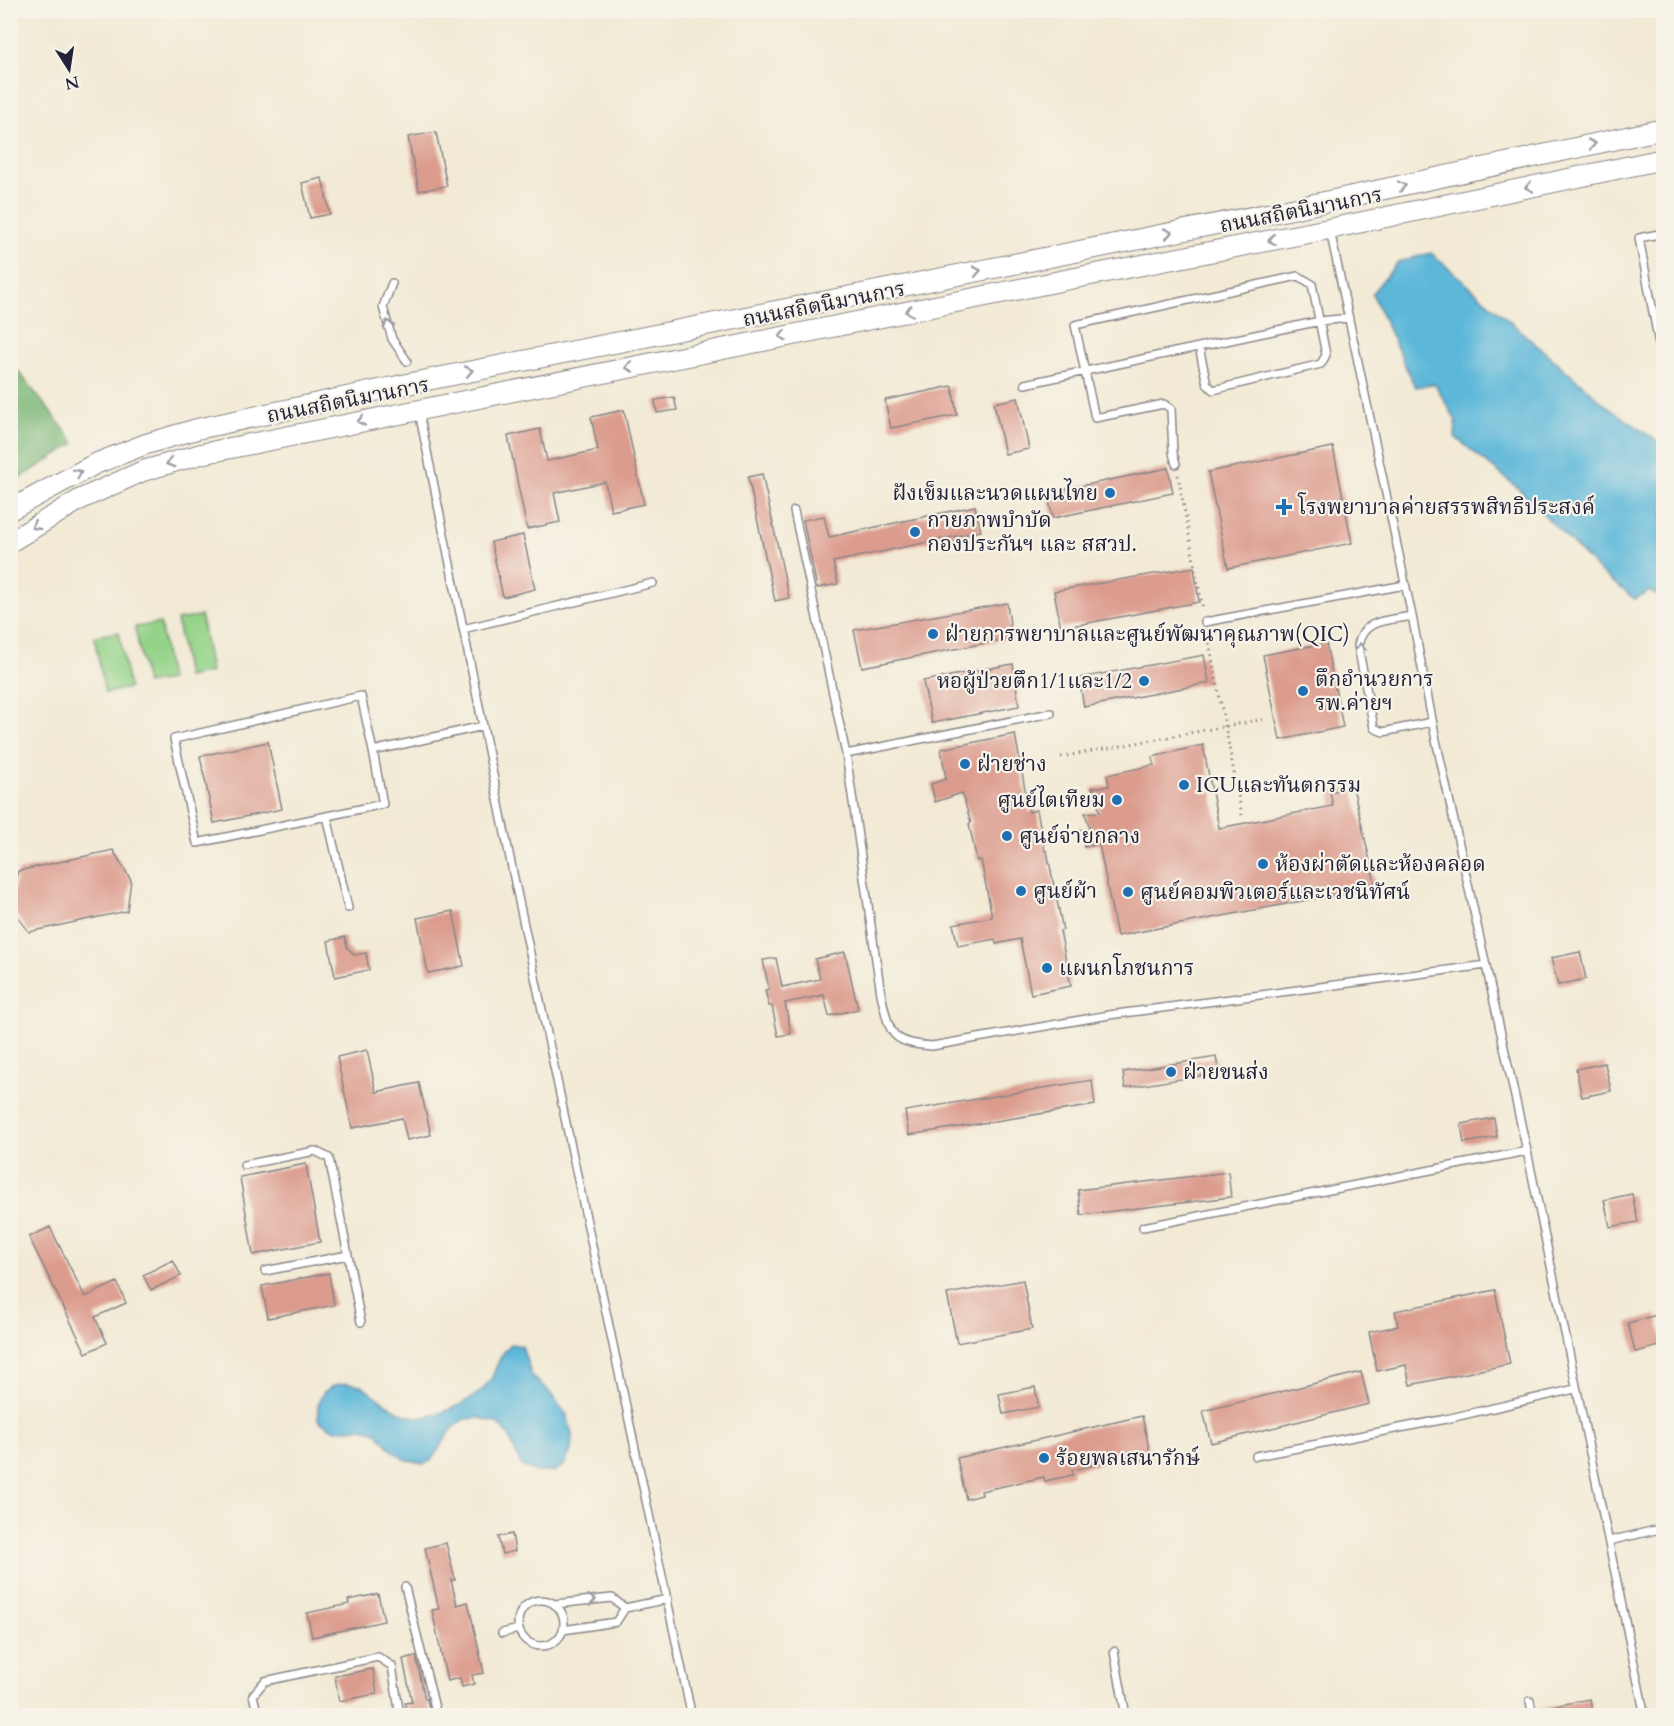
<svg xmlns="http://www.w3.org/2000/svg" width="1674" height="1726" font-family="Cardo,'Noto Serif Thai',serif">
  <style>
    .green { fill: #94d389; stroke: #5b7a62; stroke-width: 1.5 }
    .forest { fill: #77b575; stroke: #4c6c58; stroke-width: 1.5 }
    .water { fill: #5bb7d9; stroke: #3e6c8a; stroke-width: 1.5 }
    .building { fill: #db9b8d }
    .lines { fill: none; stroke-linecap: round; stroke-linejoin: round }
    .lane-casing { stroke: #8a8688; stroke-width: 10 }
    .primary-casing { stroke: #8a8688; stroke-width: 22 }
    .path { stroke: #8a8688; stroke-width: 3; stroke-dasharray: 1.5 4.5; stroke-linecap: butt }
    .lane { stroke: #fff; stroke-width: 7 }
    .primary { stroke: #fff; stroke-width: 20 }
    .oneway { stroke: #9c9ca7 }
    .poi-dot { fill: #1f6fb2; stroke: #f7f3e8; stroke-width: 2 }
    .labels { text-anchor: middle; stroke-width: 4.5; stroke-linejoin: round; paint-order: stroke }
    .street-label { font-size: 21px; fill: #22223b; stroke: #f7f3e8 }
    .poi-label { font-size: 21px; fill: #22223b; stroke: #f7f3e8; text-anchor: start }
  </style>
  <rect width="100%" height="100%" fill="#f7f3e8"/>
  <filter id="ink" filterUnits="userSpaceOnUse"><feTurbulence type="fractalNoise" baseFrequency=".0167" numOctaves="2"/><feDisplacementMap in="SourceGraphic" scale="12" xChannelSelector="R" yChannelSelector="G"/><feConvolveMatrix kernelMatrix="1 2 1 2 8 2 1 2 1" color-interpolation-filters="sRGB"/></filter>
  <filter id="wash" filterUnits="userSpaceOnUse"><feTurbulence type="fractalNoise" baseFrequency=".008" numOctaves="4" result="noise"/><feDisplacementMap in="SourceGraphic" scale="24" xChannelSelector="R" yChannelSelector="G"/><feGaussianBlur stdDeviation="1.35" result="paint"/><feColorMatrix in="noise" values="0 0 0 0 0 0 0 0 0 0 0 0 0 0 0 0 0 1.4 0 .05"/><feComposite in="paint" operator="in"/></filter>
  <g filter="url(#wash)">
    <rect width="100%" height="100%" fill="#f2ead5"/>
    <path class="green" d="M201,616L211,672L187,677L177,620Z
      M160,623L170,680L146,684L135,627Z
      M119,632L129,688L105,693L94,636Z"/>
    <path class="forest" d="M11,362L75,443L11,484H10Z"/>
    <path class="water" d="M1431,253L1609,408L1663,445V599L1649,591L1635,599L1600,572L1519,489L1455,437L1456,421L1435,384L1415,387L1372,293L1398,262Z
      M511,1344L522,1346L532,1377L546,1388L567,1415L572,1434L571,1450L564,1465L553,1472H537L523,1467L516,1455L509,1435L496,1423L480,1418L464,1419L451,1430L431,1461L423,1464L404,1459L392,1450L376,1432L362,1428L335,1430L318,1420C318,1415 317,1407 319,1402C324,1384 345,1380 361,1386C366,1387 371,1393 376,1396C392,1408 408,1421 429,1416C448,1412 481,1397 491,1379C498,1365 499,1355 511,1344Z"/>
    <g id="blocks">
      <path class="building" d="M436,132L447,186L419,191L408,137Z
        M322,178L330,214L310,218L302,183Z
        M952,386L957,415L891,428L885,400Z
        M674,397L677,410L657,413L655,400Z
        M1018,398L1029,449L1005,454L994,403Z
        M624,410L644,504L611,511L605,482L554,493L560,522L527,529L508,436L540,429L547,461L598,450L591,417Z
        M1333,447L1352,543L1228,568L1208,472Z
        M1168,468L1173,493L1053,518L1047,493Z
        M762,474L789,598L775,601L748,477Z
        M975,506L981,531L833,562L838,584L817,588L803,520L824,516L829,537Z
        M523,535L535,589L503,597L491,542Z
        M1194,567L1199,602L1061,628L1054,591Z
        M1007,603L1012,638L862,667L854,630Z
        M1326,643L1343,727L1280,740L1263,655Z
        M1204,655L1209,683L1084,707L1079,678Z
        M1013,664L1019,706L932,723L923,681Z
        M1015,734L1029,812L1037,810L1045,851H1047L1063,930L1060,931L1071,986L1031,994L1020,939L996,944L995,939L958,946L953,924L992,917L981,860L977,861L969,824L971,823L962,793L935,802L931,784L946,779L941,749Z
        M268,742L282,809L214,823L200,756Z
        M1203,745L1219,828L1333,806L1330,792L1353,787L1376,887L1117,936L1099,844L1084,847L1081,830L1090,829L1085,813L1100,812L1092,788L1109,786L1107,775L1154,765L1152,757Z
        M113,850L131,880L127,911L29,932L10,906L18,871Z
        M453,911L464,966L428,973L417,918Z
        M345,937L347,947L354,955L366,953L369,970L335,977L328,941Z
        M845,952L858,1009L829,1016L824,995L785,1003L791,1034L778,1036L772,1006H769L765,990L769,989L763,960L776,958L782,987L820,979L815,959Z
        M1580,952L1586,979L1558,985L1551,958Z
        M367,1050L376,1092L419,1083L431,1135L407,1140L402,1118L352,1128L337,1057Z
        M1216,1057L1219,1073L1125,1088L1123,1072Z
        M1605,1063L1611,1091L1582,1097L1576,1069Z
        M1092,1080L1095,1105L909,1135L905,1111Z
        M1494,1118L1497,1137L1464,1143L1461,1124Z
        M306,1164L320,1242L253,1255L240,1177Z
        M1228,1172L1231,1197L1081,1215L1078,1190Z
        M1632,1194L1638,1222L1610,1227L1604,1200Z
        M50,1227L85,1297L117,1282L126,1303L95,1317L107,1343L86,1353L29,1237Z
        M173,1260L181,1276L151,1290L143,1275Z
        M329,1273L334,1305L268,1318L262,1286Z
        M1023,1280L1032,1329L957,1343L947,1294Z
        M1495,1290L1510,1364L1410,1385L1406,1365L1377,1371L1369,1332L1398,1326L1395,1311Z
        M1657,1315L1664,1345L1635,1352L1628,1323Z
        M1361,1372L1369,1404L1211,1443L1203,1411Z
        M1035,1387L1039,1407L1003,1414L999,1394Z
        M1142,1416L1151,1457L1136,1461L1135,1456L1072,1470L1073,1475L1045,1481L1044,1477L981,1491L982,1495L966,1499L957,1458Z
        M512,1534L515,1551L502,1554L498,1537Z
        M446,1543L455,1580H451L457,1605L468,1602L484,1673L472,1675L474,1684L462,1687L460,1678L447,1681L432,1610L439,1609L425,1548Z
        M378,1594L384,1621L312,1637L307,1613L349,1604L348,1600Z
        M416,1656L425,1699H427L431,1716H407L405,1703L412,1702L403,1659Z
        M373,1669L377,1694L339,1701L335,1676Z
        M1590,1699L1593,1716H1540L1539,1709Z"/>
    </g>
  </g>
  <g filter="url(#ink)">
    <use href="#blocks" fill-opacity="0" stroke="#8a8688" stroke-width="1.5"/>
    <g class="lines">
      <defs>
        <path id="lane" d="M1330,230L1412,616L1436,740L1527,1151L1645,1716
          M1664,233L1639,238L1664,370
          M392,283L383,307L392,339L407,361
          M1025,384L1320,321L1349,318
          M419,412L513,873L690,1708
          M1176,464L1173,453L1171,409L1164,404L1095,418L1075,325L1298,276L1312,284L1326,355L1321,364L1213,390L1207,384L1199,347
          M794,511L846,754L881,994C890,1033 889,1043 932,1046L1109,1015L1486,965
          M1412,616C1388,621 1363,618 1358,646L1374,728L1383,732L1432,722
          M1205,622L1405,585
          M463,629L653,583
          M846,754L1051,713
          M327,816L383,804L373,751
          M348,908L327,816L197,843L174,739L361,696L373,751L483,726
          M244,1165L315,1151L329,1158L361,1322
          M1143,1227L1527,1151
          M265,1271L348,1255
          M1256,1456L1446,1419L1575,1389
          M1609,1541L1664,1528
          M405,1587L437,1716
          M518 1623a23 23 0 1 1 46 0a23 23 0 1 1-46 0Z
          M555,1604L612,1598L625,1608
          M563,1630L616,1622L625,1608L668,1599
          M502,1633L519,1629
          M1114,1651L1126,1716
          M1530,1701L1533,1716
          M258,1716L253,1695L265,1681L378,1657L392,1666L400,1716"/>
        <path id="primary" d="M10,510L95,464L146,444L197,429L412,383L1287,210L1664,129
          M10,542L81,499L143,471L201,454L1070,279L1329,229L1664,159"/>
      </defs>
      <use href="#lane" class="lane-casing"/>
      <use href="#primary" class="primary-casing"/>
      <path class="path" d="M1178,475L1203,610
        M1207,631L1242,815
        M1061,757L1265,719"/>
      <use href="#lane" class="lane"/>
      <use href="#primary" class="primary"/>
    </g>
    <defs><path id="oneway-chevron" d="M-2-3.5L2.5 0L-2 3.5" fill="none" stroke-width="1.6" stroke-linecap="round" stroke-linejoin="round" transform="scale(1.5)"/></defs>
    <g class="oneway">
      <use href="#oneway-chevron" transform="translate(1592 144) rotate(-12)"/>
      <use href="#oneway-chevron" transform="translate(1402 186) rotate(-12)"/>
      <use href="#oneway-chevron" transform="translate(1529 187) rotate(168)"/>
      <use href="#oneway-chevron" transform="translate(1168 233) rotate(-11)"/>
      <use href="#oneway-chevron" transform="translate(1272 240) rotate(169)"/>
      <use href="#oneway-chevron" transform="translate(977 271) rotate(-11)"/>
      <use href="#oneway-chevron" transform="translate(909 311) rotate(169)"/>
      <use href="#oneway-chevron" transform="translate(388 324) rotate(-105)"/>
      <use href="#oneway-chevron" transform="translate(783 336) rotate(169)"/>
      <use href="#oneway-chevron" transform="translate(629 367) rotate(169)"/>
      <use href="#oneway-chevron" transform="translate(469 371) rotate(-11)"/>
      <use href="#oneway-chevron" transform="translate(361 421) rotate(168)"/>
      <use href="#oneway-chevron" transform="translate(170 463) rotate(164)"/>
      <use href="#oneway-chevron" transform="translate(78 473) rotate(-27)"/>
      <use href="#oneway-chevron" transform="translate(35 526) rotate(149)"/>
      <use href="#oneway-chevron" transform="translate(1360 647) rotate(-92)"/>
      <use href="#oneway-chevron" transform="translate(592 1600) rotate(-7)"/>
    </g>
  </g>
  <g class="poi-dot">
    <circle cx="1110" cy="493" r="6"/>
    <path d="M1281 498h6v6h6v6h-6v6h-6v-6h-6v-6h6z"/>
    <circle cx="915" cy="532" r="6"/>
    <circle cx="933" cy="634" r="6"/>
    <circle cx="1144" cy="681" r="6"/>
    <circle cx="1303" cy="691" r="6"/>
    <circle cx="965" cy="764" r="6"/>
    <circle cx="1184" cy="785" r="6"/>
    <circle cx="1117" cy="800" r="6"/>
    <circle cx="1007" cy="836" r="6"/>
    <circle cx="1263" cy="864" r="6"/>
    <circle cx="1021" cy="891" r="6"/>
    <circle cx="1128" cy="892" r="6"/>
    <circle cx="1047" cy="968" r="6"/>
    <circle cx="1171" cy="1072" r="6"/>
    <circle cx="1044" cy="1458" r="6"/>
  </g>
  <g class="labels">
    <g class="street-label">
      <text transform="translate(1301 210) rotate(-11)" y="7">ถนนสถิตนิมานการ</text>
      <text transform="translate(824 304) rotate(-11)" y="7">ถนนสถิตนิมานการ</text>
      <text transform="translate(348 400) rotate(-11)" y="7">ถนนสถิตนิมานการ</text>
    </g>
    <g class="poi-label">
      <text x="1098" y="500" text-anchor="end">ฝังเข็มและนวดแผนไทย</text>
      <text x="1298" y="514">โรงพยาบาลค่ายสรรพสิทธิประสงค์</text>
      <text x="927" y="527">กายภาพบำบัด<tspan x="927" dy="24">กองประกันฯ และ สสวป.</tspan></text>
      <text x="945" y="641">ฝ่ายการพยาบาลและศูนย์พัฒนาคุณภาพ(QIC)</text>
      <text x="1315" y="686">ตึกอำนวยการ<tspan x="1315" dy="24">รพ.ค่ายฯ</tspan></text>
      <text x="1132" y="688" text-anchor="end">หอผู้ป่วยตึก1/1และ1/2</text>
      <text x="977" y="771">ฝ่ายช่าง</text>
      <text x="1196" y="792">ICUและทันตกรรม</text>
      <text x="1105" y="807" text-anchor="end">ศูนย์ไตเทียม</text>
      <text x="1019" y="843">ศูนย์จ่ายกลาง</text>
      <text x="1275" y="871">ห้องผ่าตัดและห้องคลอด</text>
      <text x="1033" y="898">ศูนย์ผ้า</text>
      <text x="1140" y="899">ศูนย์คอมพิวเตอร์และเวชนิทัศน์</text>
      <text x="1059" y="975">แผนกโภชนการ</text>
      <text x="1183" y="1079">ฝ่ายขนส่ง</text>
      <text x="1056" y="1465">ร้อยพลเสนารักษ์</text>
    </g>
  </g>
  <rect width="1674" height="1726" fill="none" stroke="#f7f3e8" stroke-width="36"/>
  <g transform="translate(69 69) rotate(168)" stroke="#f7f3e8" stroke-width="4.5" paint-order="stroke">
  <path d="M0-4.5L10 22L0 15L-10 22Z" fill="#22223b"/>
  <text y="-9" font-size="16" font-weight="bold" text-anchor="middle" fill="#22223b">N</text>
  </g>
</svg>
